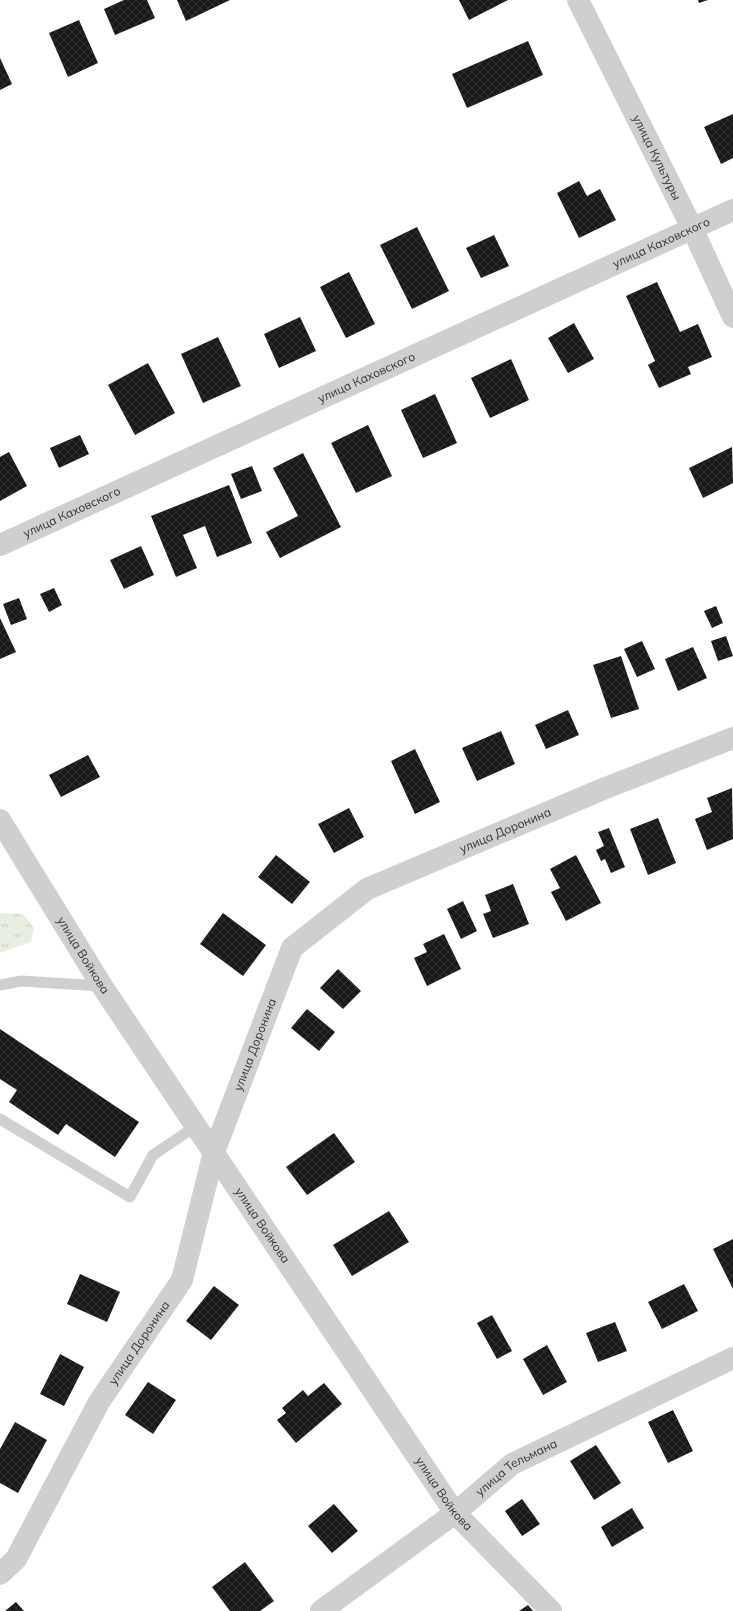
<svg xmlns="http://www.w3.org/2000/svg" width="733" height="1611" font-family="Mulish,sans-serif">
  <style>
    .grass { fill: url(#grass-tufts) }
    .building { fill: url(#building-cross-hatch) }
    .lines { fill: none; stroke-linecap: round; stroke-linejoin: round }
    .lane { stroke: #cfcfcf; stroke-width: 11 }
    .street { stroke: #cfcfcf; stroke-width: 22 }
    .labels { text-anchor: middle; stroke-width: 4; stroke-linejoin: round; paint-order: stroke }
    .street-label { font-size: 12px; fill: #323232; stroke: #fff }
  </style>
  <defs>
    <pattern id="grass-tufts" width="24" height="20" patternUnits="userSpaceOnUse"><rect width="24" height="20" fill="#e9efe0"/><path d="M3 7l-1-3M5 7V3M7 7l1-3M15 17l-1-3M17 17v-4M19 17l1-3" fill="none" stroke="#c8cdc1"/></pattern>
    <pattern id="building-cross-hatch" width="8" height="8" patternUnits="userSpaceOnUse"><rect width="8" height="8" fill="#191919"/><path d="M0 0l8 8M0 8l8-8" fill="none" stroke="#323232"/></pattern>
  </defs>
  <rect width="100%" height="100%" fill="#fff"/>
  <path class="grass" d="M0,913L23,914L34,928L31,942L0,953Z"/>
  <path class="building" d="M124,0H147L155,18L115,35L104,9Z
    M177,0H230L186,21Z
    M459,0H508L469,20Z
    M698,0H708L699,3Z
    M79,20L98,63L68,77L49,33Z
    M528,41L543,75L467,108L452,74Z
    M0,58L12,84L0,90Z
    M733,114V158L721,164L704,127Z
    M579,181L587,196L600,189L616,220L579,238L557,193Z
    M417,227L449,291L412,309L380,245Z
    M494,235L509,266L481,278L466,248Z
    M349,272L375,324L346,338L320,287Z
    M657,282L680,332L698,324L712,357L688,367L691,374L659,388L648,365L655,361L626,296Z
    M300,317L316,351L279,368L264,334Z
    M574,323L594,359L568,373L548,338Z
    M218,337L241,386L203,403L181,354Z
    M511,359L529,400L490,418L471,378Z
    M148,363L175,413L135,435L108,385Z
    M435,394L457,443L423,458L401,410Z
    M368,425L392,476L356,493L331,443Z
    M80,435L89,454L59,468L50,448Z
    M732,447L733,483L703,498L689,468Z
    M9,452L27,486L0,501V457Z
    M303,453L341,527L280,558L266,532L298,516L273,468Z
    M252,466L262,491L241,499L231,474Z
    M229,485L252,543L217,557L205,526L183,535L197,568L176,577L151,516Z
    M141,546L154,575L124,589L110,560Z
    M54,588L62,605L49,612L40,594Z
    M19,598L27,619L11,625L3,604Z
    M716,606L723,623L712,628L704,611Z
    M0,618L16,652L0,659Z
    M726,636L733,656L718,661L711,641Z
    M642,641L655,669L637,677L624,649Z
    M693,647L707,678L678,691L665,659Z
    M621,656L639,709L611,718L593,665Z
    M568,710L579,735L546,749L535,725Z
    M501,731L515,764L477,781L462,748Z
    M415,749L440,802L415,814L391,761Z
    M88,755L100,777L61,797L49,775Z
    M732,788L733,839L707,850L695,819L712,812L707,798Z
    M349,808L364,837L334,853L318,824Z
    M658,818L676,863L648,875L630,829Z
    M609,828L625,867L611,873L605,859L601,861L596,850L604,846L598,832Z
    M276,855L310,882L292,904L258,877Z
    M576,855L601,903L566,921L551,892L560,888L550,869Z
    M513,884L529,924L493,938L483,914L491,911L485,895Z
    M463,901L477,931L461,939L447,909Z
    M223,913L266,945L243,976L200,944Z
    M444,934L461,969L427,986L414,958L427,952L423,944Z
    M338,969L361,991L343,1009L320,988Z
    M307,1009L335,1032L319,1051L291,1028Z
    M0,1029L139,1122L115,1157L66,1124L58,1135L9,1102L17,1090L0,1079Z
    M334,1133L355,1162L307,1195L286,1167Z
    M389,1211L409,1242L352,1276L333,1245Z
    M733,1239V1289L713,1249Z
    M80,1274L120,1292L107,1322L67,1304Z
    M684,1284L698,1311L662,1329L648,1302Z
    M214,1286L239,1305L211,1340L186,1321Z
    M492,1315L512,1351L497,1359L477,1323Z
    M615,1322L627,1351L598,1362L586,1333Z
    M547,1345L567,1382L543,1395L523,1359Z
    M60,1354L84,1367L64,1406L40,1394Z
    M148,1382L176,1400L153,1434L125,1415Z
    M324,1383L342,1404L296,1443L277,1420L286,1413L282,1408L303,1390L308,1396Z
    M673,1410L693,1451L668,1463L648,1422Z
    M15,1422L47,1440L18,1493L0,1483V1449Z
    M596,1445L621,1483L594,1500L570,1461Z
    M522,1499L540,1524L522,1536L505,1511Z
    M334,1504L358,1531L332,1553L308,1526Z
    M632,1508L644,1528L612,1547L601,1527Z
    M245,1562L274,1601L260,1611H230L212,1587Z
    M16,1602L24,1611H5Z
    M528,1605L533,1611H519Z"/>
  <g class="lines">
    <path class="lane" d="M0,985L21,981L102,986
      M0,1119L130,1197L153,1155L196,1126"/>
    <g class="street">
      <path id="s1" d="M578,0L692,228L733,317"/>
      <path id="s2" d="M0,545L733,210"/>
      <path id="s3" d="M0,820L102,986L455,1513L551,1611"/>
      <path id="s4" d="M0,1574L16,1559L99,1402L182,1280L214,1152L292,948L367,889L603,789L733,738"/>
      <path id="s5" d="M321,1611L455,1513L512,1464L733,1358"/>
    </g>
  </g>
  <g class="labels">
    <g class="street-label">
      <text dy="4" stroke="none"><textPath href="#s1" startOffset="176">улица Культуры</textPath></text>
      <text dy="4" stroke="none"><textPath href="#s2" startOffset="727">улица Каховского</textPath></text>
      <text dy="4" stroke="none"><textPath href="#s2" startOffset="403">улица Каховского</textPath></text>
      <text dy="4" stroke="none"><textPath href="#s2" startOffset="79">улица Каховского</textPath></text>
      <text dy="4" stroke="none"><textPath href="#s4" startOffset="943">улица Доронина</textPath></text>
      <text dy="4" stroke="none"><textPath href="#s3" startOffset="159">улица Войкова</textPath></text>
      <text dy="4" stroke="none"><textPath href="#s4" startOffset="594">улица Доронина</textPath></text>
      <text dy="4" stroke="none"><textPath href="#s3" startOffset="483">улица Войкова</textPath></text>
      <text dy="4" stroke="none"><textPath href="#s4" startOffset="271">улица Доронина</textPath></text>
      <text dy="4" stroke="none"><textPath href="#s5" startOffset="243">улица Тельмана</textPath></text>
      <text dy="4" stroke="none"><textPath href="#s3" startOffset="807">улица Войкова</textPath></text>
    </g>
  </g>
</svg>
